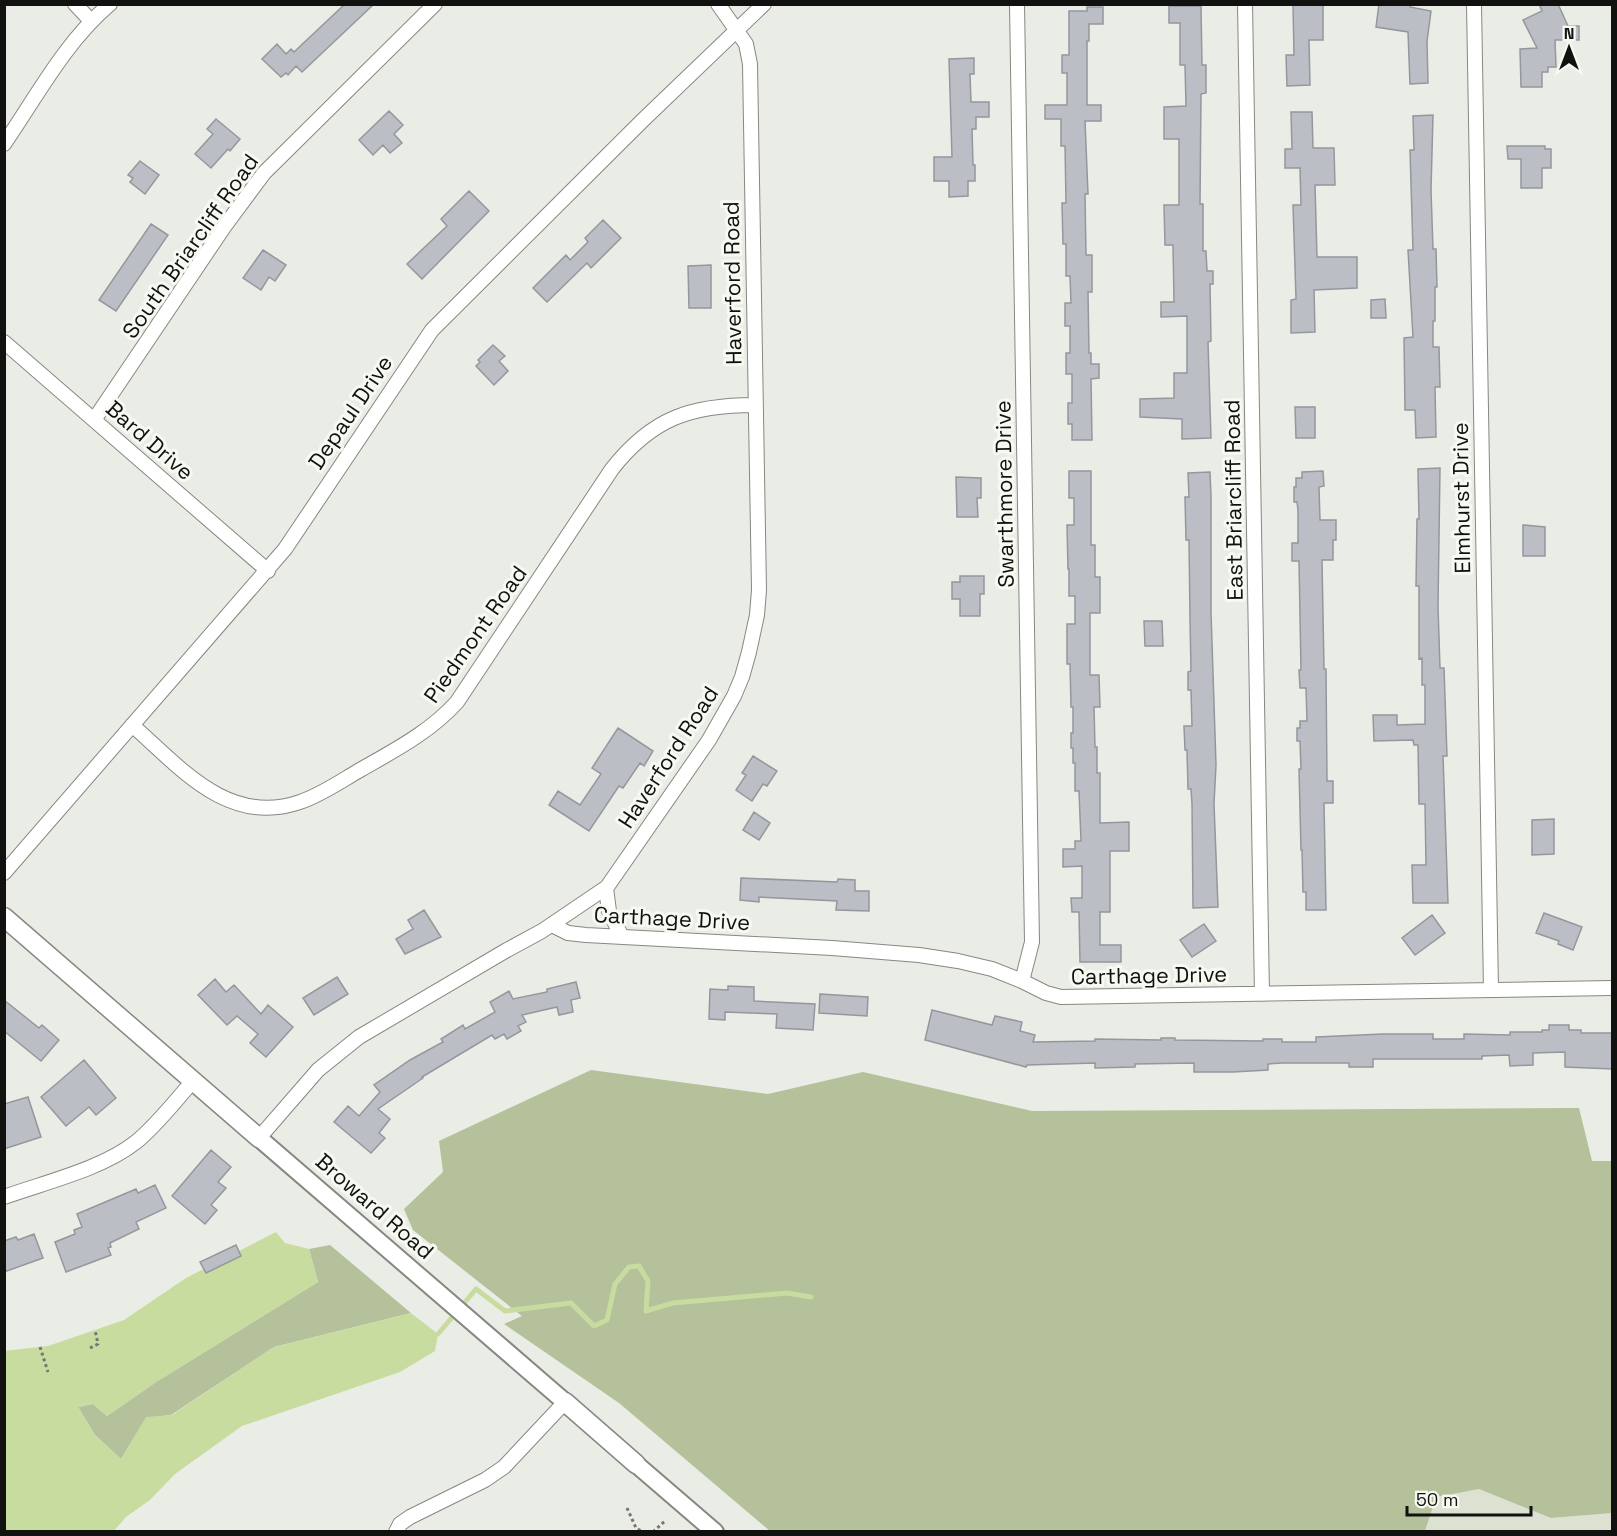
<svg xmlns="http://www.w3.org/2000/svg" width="1617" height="1536" font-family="'Space Grotesk',sans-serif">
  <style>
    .built { fill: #dce1d2 }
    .green { fill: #b4c19a }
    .water { fill: #c8dca0 }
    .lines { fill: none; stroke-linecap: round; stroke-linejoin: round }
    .stream { stroke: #c8dca0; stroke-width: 5 }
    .building { fill: #bbbec5; stroke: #94979d; stroke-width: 1.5 }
    .minor-casing { stroke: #868881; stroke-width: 16 }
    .tertiary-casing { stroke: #868881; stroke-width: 20 }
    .secondary-casing { stroke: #868881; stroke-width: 21 }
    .path { stroke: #747672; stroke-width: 3; stroke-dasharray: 3 3; stroke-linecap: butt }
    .minor { stroke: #fff; stroke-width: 14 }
    .tertiary { stroke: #fff; stroke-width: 16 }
    .secondary { stroke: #fff; stroke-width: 18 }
    .labels { text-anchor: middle; stroke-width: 6; stroke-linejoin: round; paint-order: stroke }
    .street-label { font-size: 22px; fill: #111210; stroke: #f7faf2 }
  </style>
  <rect width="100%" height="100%" fill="#eaede5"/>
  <path class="built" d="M1479,1489L1551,1518L1612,1513V1531L1425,1532L1435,1496Z"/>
  <path class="green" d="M591,1070L768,1094L863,1072L1032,1111L1579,1108L1592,1161H1612V1513L1551,1518L1479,1489L1436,1497L1425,1531H770L619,1403L504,1324L522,1316L413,1230L404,1209L443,1172L439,1141Z
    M330,1245L411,1313L274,1347L171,1415L146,1418L121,1459L95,1435L78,1407L93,1404L107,1416L156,1382L318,1282L309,1249Z"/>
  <path class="water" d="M276,1232L285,1243L309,1249L318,1282L156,1382L107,1416L93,1404L78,1407L95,1435L121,1459L146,1417L172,1415L274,1347L411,1313L438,1334L435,1351L400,1372L242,1426L175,1474L150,1500L126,1517L113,1532L5,1531L4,1351L48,1346L124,1320L186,1278Z"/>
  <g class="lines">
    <path class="stream" d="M438,1334L476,1289L505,1311L571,1303L594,1326L607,1320L615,1284L629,1267L639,1266L648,1281L646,1311L673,1303L787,1293L811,1297"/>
  </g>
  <path class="building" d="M345,4H374L302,72L296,66L288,75L286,73L281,77L262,59L277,44L286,54L291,49L294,52Z
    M1293,4H1323V40H1309L1310,85L1287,86L1286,55H1294Z
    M1379,4H1410V7L1431,11L1427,41L1428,83L1410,84L1408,32L1376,27Z
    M1539,4H1558L1568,26H1579V40H1555L1556,67H1548V72H1542V87H1521L1520,49L1537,48L1523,20L1542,11Z
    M1169,6H1201L1202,65H1206V93L1201,94L1200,204H1203V251H1206L1207,271H1213V284H1210L1211,341L1208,342L1211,438L1182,439V419L1140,417V399L1174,398V373H1187V316L1161,317V302H1174L1173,245H1165L1164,205H1179V139H1164V107L1186,106L1185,65H1180V23H1169Z
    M1087,7H1103V24H1089V41H1087V105H1101V121H1085L1088,194H1085L1086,255H1092V292H1088L1089,353H1091V364H1099V378L1091,379L1092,440H1072V424H1068V403H1072V374H1066V353H1070V326H1065V303H1071L1070,276H1066V244H1063L1062,203H1066L1065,146H1061V119H1045V105H1067V73H1062V55H1069V11H1087Z
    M974,58V74H970L971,102H989V117H976V129H972L973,165H975V181H968V196L949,197V181H934V157H952L949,59Z
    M389,111L403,125L394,134L402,143L390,153L383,145L373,155L359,140Z
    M1291,112H1312L1313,148H1334L1335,185H1315L1317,257H1357V288L1314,290L1315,332L1291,333V300L1296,299L1293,205H1301L1300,168H1285V149H1292Z
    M1433,115L1431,190L1433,249H1436L1437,287H1435V321H1433V347H1439L1440,387H1435L1436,437L1416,438L1415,410H1405L1404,338L1413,337L1408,250H1413L1410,150H1414L1413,116Z
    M216,119L240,139L230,151L228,149L211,168L195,154L213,134L207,129Z
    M1507,146H1545V149H1551V168H1542V188H1521V159H1508Z
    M140,161L159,175L145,194L130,182L133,178L128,175Z
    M469,191L489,211L422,279L407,264L447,226L441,219Z
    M603,220L621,238L591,268L587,263L547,302L533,288L566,255L570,260L588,242L585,238Z
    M151,224L168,235L116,311L99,300Z
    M263,250L286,265L275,281L269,277L261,290L243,278Z
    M711,265V308H689L688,266Z
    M1385,299L1386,318H1371V300Z
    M493,345L505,356L499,361L508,371L494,385L476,366L480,362L478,360Z
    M1295,407H1315V438H1296Z
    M1440,468L1438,607L1440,668H1444L1447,756H1443L1448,903H1413L1412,865H1426L1425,804H1419L1418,745H1414L1413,740L1374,741L1373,715H1397V725L1425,724V685H1422V658L1419,659V586H1416L1417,519H1419L1418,469Z
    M1069,471H1091V545H1095V577H1100V613H1090V675H1099L1100,707H1094L1095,747H1097V773H1100V823L1129,822V851H1110V912H1100V945H1121V962H1080L1079,912H1072L1071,898H1082V866L1063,867V849H1075V841H1081L1079,791H1075V763H1073V748H1071V733H1073V707H1071L1070,664H1067V624H1075V596H1069V569H1068L1067,525H1074V498H1069Z
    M1323,471L1324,486L1319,487L1320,520H1336V540H1333V560H1322L1324,669H1326L1327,781H1333V803H1324L1326,910H1306V892H1303L1302,850H1301L1299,769H1301L1300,741H1297V728H1300V721H1307L1306,688H1300L1299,670H1301L1299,561H1292V543H1298V510L1297,502H1294V487H1296V478H1302V472Z
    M1210,472L1211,496V612L1216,765L1214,804L1218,907L1193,908L1192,804L1191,789H1188L1187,750H1185L1184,726H1192L1191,690H1188V672L1191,671L1190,618L1189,540H1186L1185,497H1189L1188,473Z
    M956,477L981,478V498H977L978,517H957Z
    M1523,525L1545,527V556H1523Z
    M960,576H984V594H980V616H960V599H952V582H960Z
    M1144,621H1162L1163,646H1145Z
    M618,728L653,751L644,766L640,763L623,788L619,786L589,831L549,805L558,791L580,805L601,774L592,768Z
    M753,756L777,771L767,786L763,784L752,801L736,790L746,775L742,773Z
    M754,812L770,823L759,840L743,830Z
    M1554,819V854L1532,855V820Z
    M741,878L837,882L838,879L855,880V891H869V911L836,910L837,901L759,897V902L740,900Z
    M424,910L441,937L405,954L396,939L413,929L408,920Z
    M1544,913L1582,927L1573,950L1558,944L1559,941L1536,933Z
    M1432,915L1445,933L1415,955L1402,938Z
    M1204,924L1216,941L1192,957L1180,940Z
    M337,977L348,994L314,1015L303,998Z
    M215,979L226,992L234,985L261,1014L268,1005L293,1027L266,1057L250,1043L258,1034L237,1016L227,1025L198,995Z
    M576,982L580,998L571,1000L573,1012L559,1015L557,1007L522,1015L526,1022L518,1026L521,1031L507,1039L504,1034L495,1039L492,1035L422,1077L423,1078L378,1109L390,1119L379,1133L385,1138L371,1153L334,1122L348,1106L359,1116L380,1092L374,1085L410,1060L443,1042L441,1039L463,1025L465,1029L495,1012L490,1002L509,991L513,999L547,992V989Z
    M728,986L754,987V1001L815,1004L813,1030L776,1028L777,1014L725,1012V1020L709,1019L710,989L728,990Z
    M820,994L868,997L867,1016L819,1013Z
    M4,1000L39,1028L42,1025L59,1040L41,1061L4,1031Z
    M932,1010L992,1025L995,1016L1022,1022L1020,1031L1035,1035L1033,1042L1095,1041V1039L1161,1040V1038H1175V1040L1263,1041V1039H1282V1042H1316V1037L1383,1034H1433V1039H1464V1034L1510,1035V1032H1542V1030H1549V1025H1569V1030H1581V1033H1612V1069L1565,1067V1052L1533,1053V1065L1510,1066L1509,1055L1482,1056V1059H1373V1067H1349V1063H1283L1268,1064V1070L1233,1072H1194V1063L1135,1064V1067L1095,1068V1063L1027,1065L1026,1067L925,1040Z
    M84,1060L116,1098L96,1115L89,1107L66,1126L41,1097Z
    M28,1097L41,1137L4,1149V1104Z
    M211,1150L231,1167L218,1182L226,1188L211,1205L217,1210L205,1224L172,1196Z
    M155,1185L166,1208L136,1222L139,1229L110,1243L111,1247L108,1248L111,1255L66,1272L55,1242L75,1234L74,1230L82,1227L77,1214L136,1189L138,1193Z
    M34,1234L43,1258L4,1272V1241L16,1237L18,1240Z
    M236,1245L241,1256L206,1273L200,1262Z"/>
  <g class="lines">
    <defs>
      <path id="minor" d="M75,4L91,21
        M1017,4L1032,942L1022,981
        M1245,4L1262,994
        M1474,4L1491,990
        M4,144C37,96 65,42 110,4
        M4,342L268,571
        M94,420L224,227L264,173L435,4
        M132,725C180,767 228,827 300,802C321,795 341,781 360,770C395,750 430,732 457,702L612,469C652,418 691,405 755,405
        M4,873L285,549L432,330L643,120L764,4
        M606,888L609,911L622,937
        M552,925L568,933L586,935L832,948L919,955L958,961L992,969L1022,981L1046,993L1061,997L1612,988
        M259,1138L318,1070L359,1037L507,950L542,931L607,887L709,740L734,696L742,677L749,652L757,615L759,590L750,64L746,44L718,4
        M4,1197C46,1182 102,1169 136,1142C156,1126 176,1100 193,1081
        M396,1532L400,1524L410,1517L485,1480L504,1467L565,1402"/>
      <path id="tertiary" d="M259,1138L565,1402
        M636,1464L715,1532"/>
      <path id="secondary" d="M4,917L259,1138
        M565,1402L636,1464"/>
    </defs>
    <use href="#minor" class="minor-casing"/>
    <use href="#tertiary" class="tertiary-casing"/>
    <use href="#secondary" class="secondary-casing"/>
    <path class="path" d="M40,1347L48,1372
      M90,1348L98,1344L95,1330
      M627,1508L636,1528L643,1532
      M653,1532L666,1520"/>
    <use href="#minor" class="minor"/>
    <use href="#tertiary" class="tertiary"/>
    <use href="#secondary" class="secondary"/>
  </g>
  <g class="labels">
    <g class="street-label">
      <text transform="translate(190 246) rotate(-55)" y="8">South Briarcliff Road</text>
      <text transform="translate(732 283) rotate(-91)" y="8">Haverford Road</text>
      <text transform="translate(350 412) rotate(-56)" y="8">Depaul Drive</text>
      <text transform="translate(150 440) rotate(41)" y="8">Bard Drive</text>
      <text transform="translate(1004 494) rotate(-91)" y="8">Swarthmore Drive</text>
      <text transform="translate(1461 498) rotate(-91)" y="8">Elmhurst Drive</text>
      <text transform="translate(1233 500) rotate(-91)" y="8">East Briarcliff Road</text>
      <text transform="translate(475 634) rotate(-55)" y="8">Piedmont Road</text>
      <text transform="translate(668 757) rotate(-57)" y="8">Haverford Road</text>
      <text transform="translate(672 918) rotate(3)" y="8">Carthage Drive</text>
      <text transform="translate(1149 975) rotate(-1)" y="8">Carthage Drive</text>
      <text transform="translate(375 1206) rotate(41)" y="8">Broward Road</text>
    </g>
  </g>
  <rect width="1617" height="1536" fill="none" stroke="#111210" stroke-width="12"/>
  <g transform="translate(1569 48)" stroke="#f7faf2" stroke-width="4.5" paint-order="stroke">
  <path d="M0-4.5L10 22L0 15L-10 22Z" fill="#111210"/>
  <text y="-9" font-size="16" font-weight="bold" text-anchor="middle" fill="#111210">N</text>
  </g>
  <path d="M1407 1506v9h124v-9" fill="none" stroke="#111210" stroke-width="3"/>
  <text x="1416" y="1506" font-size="18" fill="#111210" stroke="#f7faf2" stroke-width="4.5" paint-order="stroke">50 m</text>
</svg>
